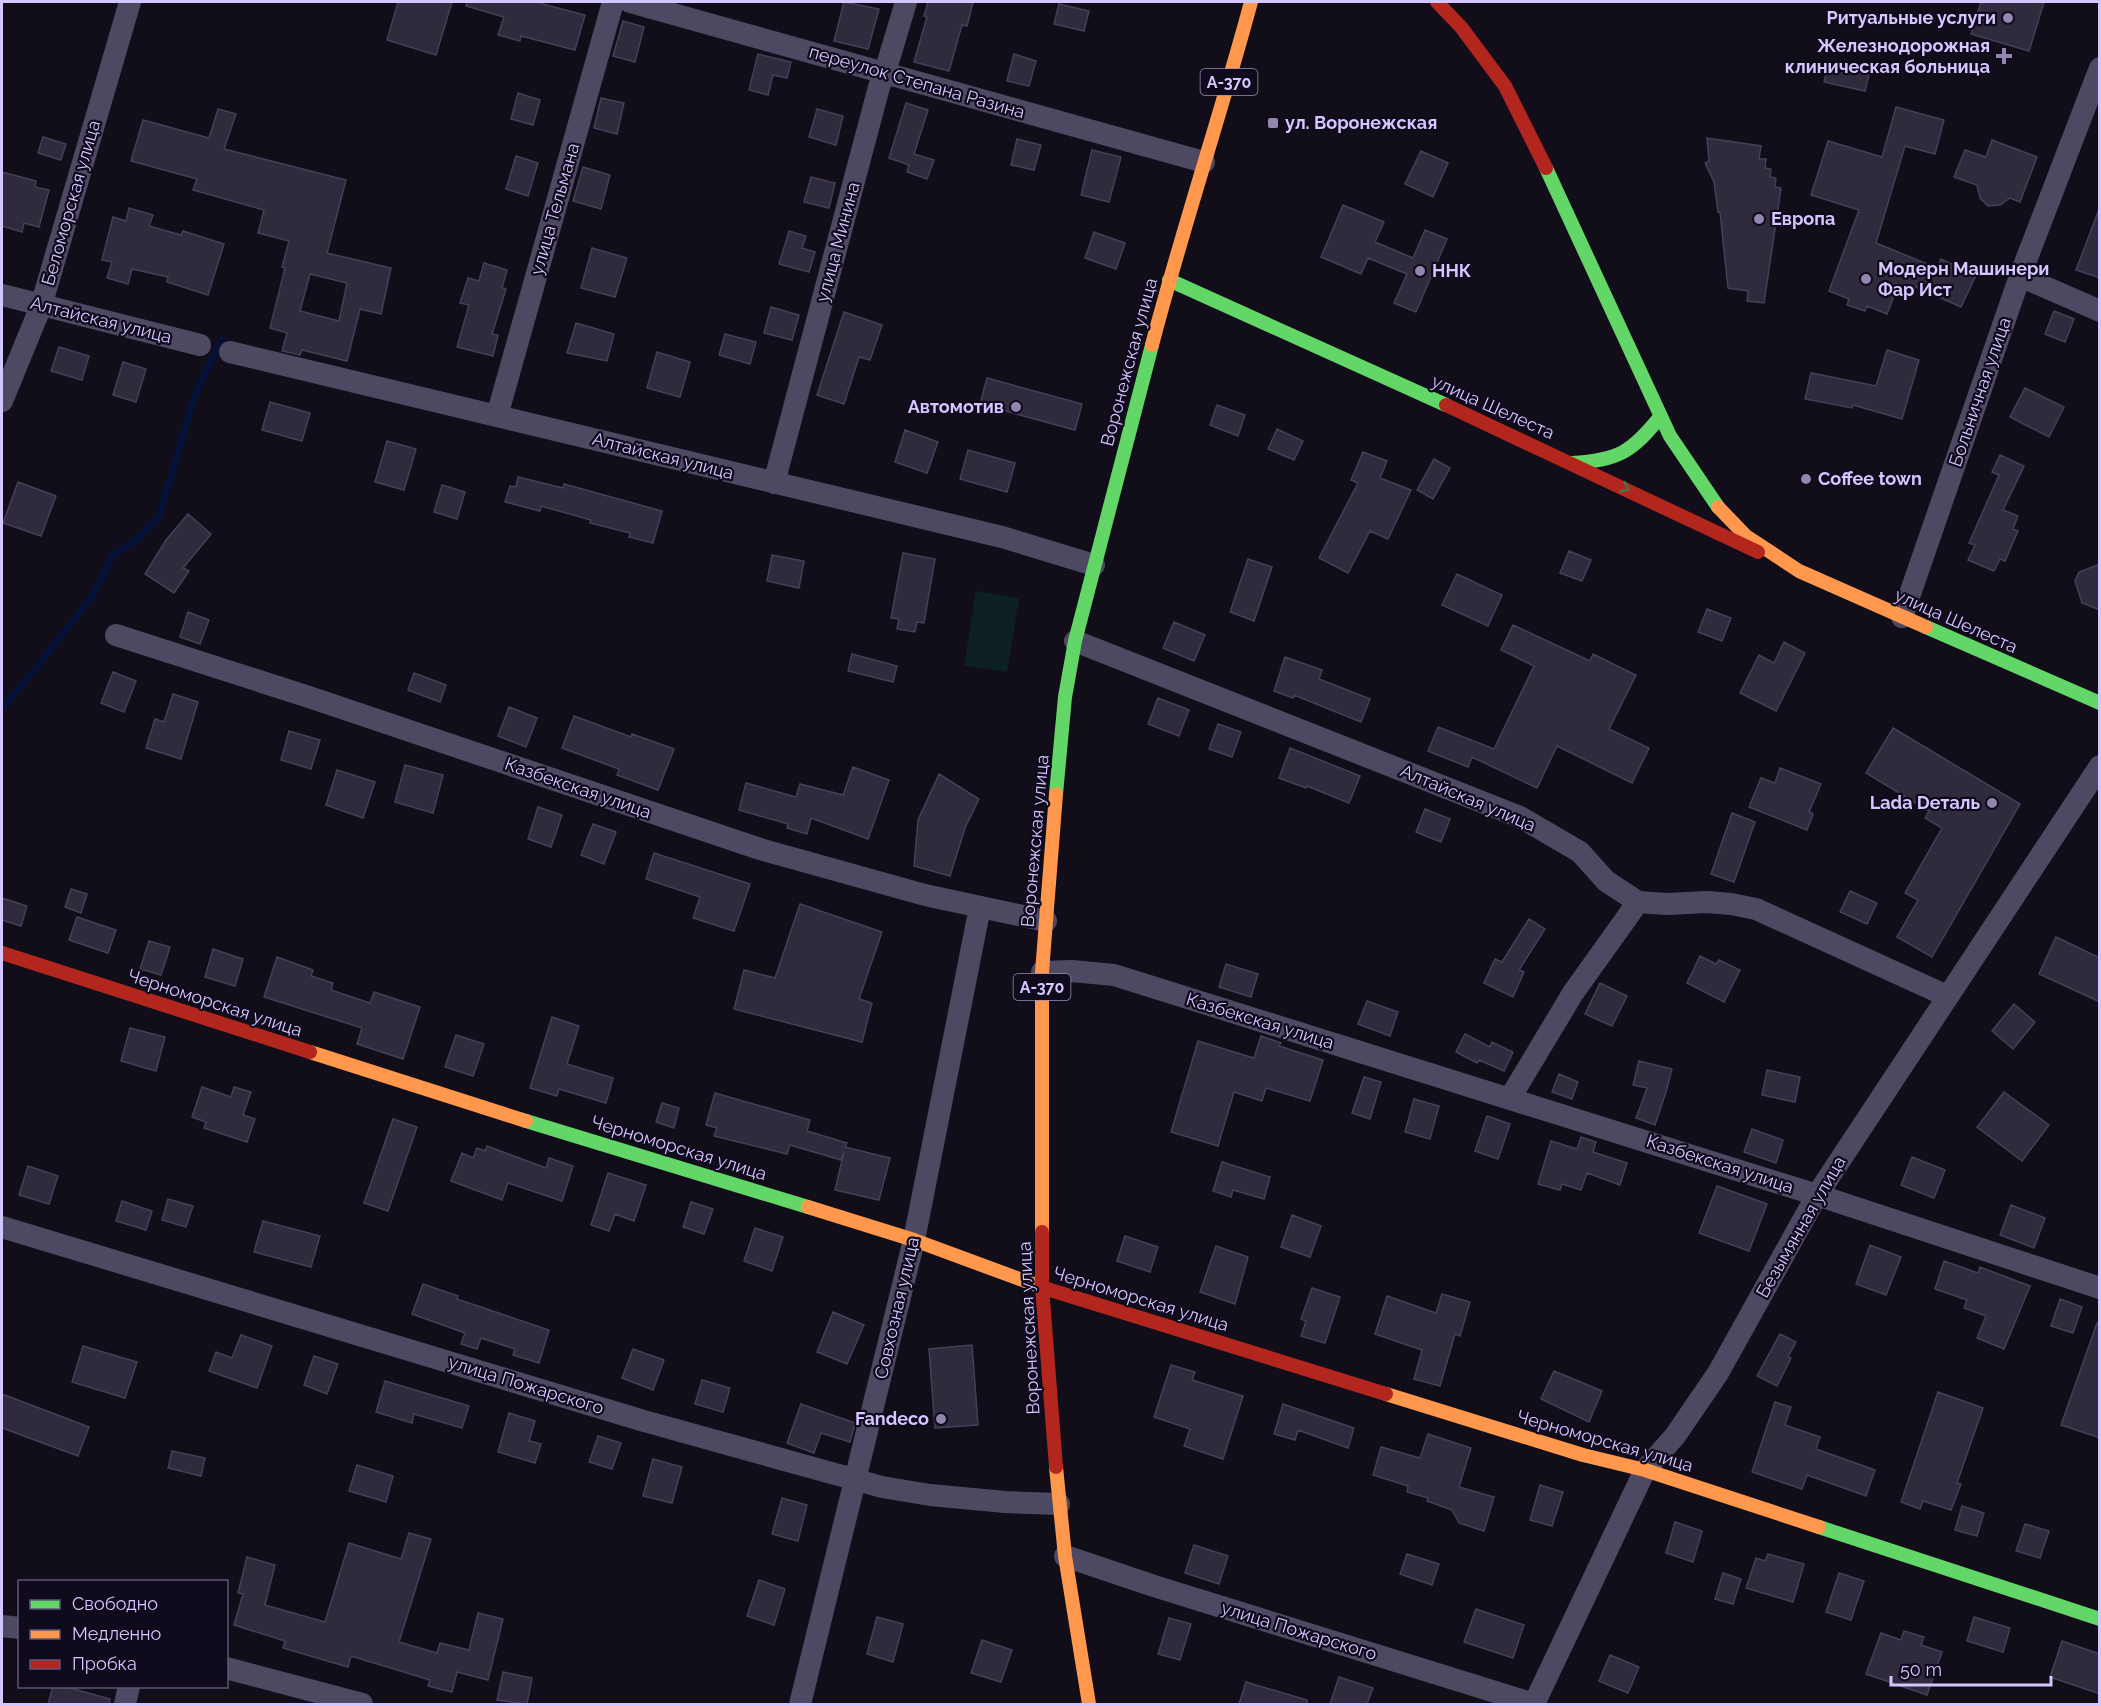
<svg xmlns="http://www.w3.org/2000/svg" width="2101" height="1706" font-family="Raleway,sans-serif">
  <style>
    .green { fill: #0d2125 }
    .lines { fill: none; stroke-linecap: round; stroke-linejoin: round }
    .stream { stroke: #061138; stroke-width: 7 }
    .building { fill: #2f2a3c; stroke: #463f58; stroke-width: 1.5; fill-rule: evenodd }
    .street { stroke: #4e4962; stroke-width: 22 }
    .fast { stroke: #63d668; stroke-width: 14 }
    .slow { stroke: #ff974d; stroke-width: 14 }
    .jam { stroke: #b3261e; stroke-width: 14 }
    .oneway { stroke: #3e7a46 }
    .poi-dot { fill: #9086ae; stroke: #100a1d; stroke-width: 2 }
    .labels { text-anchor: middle; stroke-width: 4.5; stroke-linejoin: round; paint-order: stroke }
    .shield { fill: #100a1d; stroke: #998ebb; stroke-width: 1.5 }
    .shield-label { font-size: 16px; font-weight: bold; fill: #d4c6ff }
    .poi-label { font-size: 18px; font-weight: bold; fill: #d4c6ff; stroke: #100a1d; text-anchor: end }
    .street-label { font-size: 18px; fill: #d4c6ff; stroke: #100a1d }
  </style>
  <rect width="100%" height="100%" fill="#110e19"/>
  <path class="green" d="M976,591L1019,598L1007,672L964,665Z"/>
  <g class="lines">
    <path class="stream" d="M2,708L37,667L93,595L113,555L137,539L159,517L192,405L203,376L222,340"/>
  </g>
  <path class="building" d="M398,2H452L436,55L387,40Z
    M467,2H535L585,15L575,50L521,36L520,41L498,35L504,17L466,6Z
    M844,2L879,9L868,49L834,41Z
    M928,2H973L967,26L962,25L949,71L914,62L927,17L924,16Z
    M1981,2H2044L2029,51L1971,34Z
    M1059,4L1089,11L1084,31L1054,24Z
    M623,21L644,27L635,62L613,56Z
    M758,54L791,62L787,78L773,75L768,95L749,90Z
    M1014,54L1036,61L1029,86L1007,81Z
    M1828,66L1869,75L1865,91L1824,82Z
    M518,93L540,100L533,125L511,119Z
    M601,98L624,103L617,134L594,128Z
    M906,103L928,110L914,154L934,160L927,179L907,172L909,165L889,158Z
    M1896,107L1944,120L1935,154L1905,146L1876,243L1937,268L1941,259L1976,275L1961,307L1909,284L1905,294L1896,291L1887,314L1867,306L1865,311L1847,305L1849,299L1829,291L1859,210L1811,195L1828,141L1882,157Z
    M218,109L236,114L224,149L346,180L327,253L391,268L381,314L360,309L347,361L302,350L300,355L282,351L287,333L270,328L285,268L282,267L289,241L258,233L264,210L193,190L197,179L131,161L143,120L209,138ZM310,274L347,283L339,321L300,311Z
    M817,109L843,116L836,145L809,137Z
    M43,137L66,144L61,160L38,153Z
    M1707,138L1761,146L1759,159H1766L1765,168L1771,169L1770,177L1776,178L1775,187L1781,188L1764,303L1747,301L1748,291L1728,288L1720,212H1718L1714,182L1705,163L1709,161Z
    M1017,139L1041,145L1034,170L1011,165Z
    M1992,140L2037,157L2020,202L2010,198L2000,205L1988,206L1980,198L1977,185L1954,177L1965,150L1986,157Z
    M1092,150L1121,157L1109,202L1081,195Z
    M1421,151L1448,163L1433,197L1405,184Z
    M516,156L538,163L528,196L506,189Z
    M583,167L610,175L601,209L573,201Z
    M2,172L36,181L35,187L49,190L39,227L24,223L22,232L2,226Z
    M811,177L835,183L829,208L804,202Z
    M1343,205L1384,222L1375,242L1413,258L1425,230L1447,239L1416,312L1394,303L1407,274L1368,258L1361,274L1321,257Z
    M129,208L153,215L149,226L181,235L183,231L224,244L208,295L167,282L168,277L132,269L128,284L107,278L112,262L102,260L113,217L126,221Z
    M2098,212H2100V278L2076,270Z
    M789,231L806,236L802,248L815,252L809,272L779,264Z
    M1094,232L1125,243L1116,269L1085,258Z
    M592,248L627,258L615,297L581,288Z
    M484,263L507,270L502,288L506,289L492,334L498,335L493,356L457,347L469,305L460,303L468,278L479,281Z
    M771,307L799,315L792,340L764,333Z
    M2054,311L2074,319L2065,342L2045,334Z
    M844,312L882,325L870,360L859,357L844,404L817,395Z
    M576,323L614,334L607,361L567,353Z
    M725,334L756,342L750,364L719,355Z
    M59,347L89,356L82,380L51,371Z
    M1887,350L1919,360L1902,419L1853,405L1852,408L1805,399L1811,373L1876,386Z
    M657,352L690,362L680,397L647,388Z
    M123,362L146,369L136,402L113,395Z
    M987,378L1082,404L1075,430L980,404Z
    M2025,388L2064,407L2049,437L2010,417Z
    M270,402L310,413L302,441L262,430Z
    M1217,405L1245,415L1238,436L1210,425Z
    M1277,429L1303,441L1294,460L1268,449Z
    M905,430L938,442L927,473L895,462Z
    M387,441L416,449L404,490L375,482Z
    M968,450L1015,463L1007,492L960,479Z
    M1363,452L1387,461L1380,478L1411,490L1388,539L1370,531L1348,573L1319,558L1358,483L1351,480Z
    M2000,455L2024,466L2003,510L2018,516L2013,529L2018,531L2005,561L2000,559L1994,571L1968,560L1975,545L1969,543L1999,475L1992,472Z
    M1434,459L1450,468L1433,499L1417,490Z
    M518,477L563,488L564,484L662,511L653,543L629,537L630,533L590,523L591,520L541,506L540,511L505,502L510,486L516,487Z
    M18,482L56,496L41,536L3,523Z
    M442,485L465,492L457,519L434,512Z
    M188,514L211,534L183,568L189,571L174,593L145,574L166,540Z
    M1569,551L1591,560L1582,581L1560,573Z
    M903,553L935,559L924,623L917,622L915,632L897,629L899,619L891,618Z
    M772,555L804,561L799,588L767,581Z
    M1248,559L1272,567L1254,621L1230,612Z
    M2100,564V610L2082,603L2075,581L2079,572Z
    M1457,574L1502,595L1488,626L1442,605Z
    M1707,609L1731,618L1722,641L1698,632Z
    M188,612L209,620L200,644L180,637Z
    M1174,622L1205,635L1194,661L1163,648Z
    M1513,625L1590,661L1593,654L1636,675L1609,729L1649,748L1632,783L1557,746L1537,788L1472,757L1468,767L1428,751L1438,727L1494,749L1534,666L1501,650Z
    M1784,642L1805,653L1776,711L1740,693L1759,655L1774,663Z
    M852,654L897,666L893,682L848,671Z
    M1285,657L1322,670L1319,679L1370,699L1361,722L1294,695L1293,698L1274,691Z
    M113,672L136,681L124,712L101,703Z
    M414,673L446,685L440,702L408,690Z
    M173,694L198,702L181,759L146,748L155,719L164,722Z
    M1158,698L1189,710L1179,736L1148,724Z
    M509,707L537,718L526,747L498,736Z
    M574,716L631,737L632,734L674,749L658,790L617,775L619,769L562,748Z
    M1218,724L1241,732L1232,757L1209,749Z
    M1893,728L2020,804L1932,957L1897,937L1918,900L1905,893L1942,828L1925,818L1929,811L1866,773Z
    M289,731L320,740L311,769L281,760Z
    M1290,748L1360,776L1349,803L1307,786L1306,788L1279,778Z
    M405,765L443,775L433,813L395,802Z
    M853,767L889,780L868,839L811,818L807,834L787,828L788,824L739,810L746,783L796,797L800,784L843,795Z
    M1780,768L1821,784L1809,812L1813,814L1807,830L1749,807L1761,778L1775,783Z
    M337,770L375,782L363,818L326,805Z
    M939,774L979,799L965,828L950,876L914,866L918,820Z
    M538,807L562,815L551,847L528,839Z
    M1425,809L1450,819L1441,842L1416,832Z
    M1732,813L1755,822L1734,882L1711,874Z
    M593,824L616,832L604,864L581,855Z
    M654,853L750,884L734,931L693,918L700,897L646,879Z
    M71,889L87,894L81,913L65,907Z
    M1850,891L1877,903L1867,924L1840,912Z
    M2,898L27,906L21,926L2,920Z
    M800,904L882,932L859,999L872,1003L862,1042L734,1009L744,970L775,978Z
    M77,917L116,930L108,953L69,940Z
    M1529,919L1545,929L1519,970L1524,972L1513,997L1484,983L1495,959L1502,962Z
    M2056,937L2100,958V1002L2039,974Z
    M149,941L170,947L161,975L140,969Z
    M213,949L243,959L235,986L205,977Z
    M1700,956L1716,964L1719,960L1740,970L1724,1002L1687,983Z
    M277,957L313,970L311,976L333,983L331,990L370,1003L374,992L420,1007L403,1059L357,1044L362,1028L264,997Z
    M1226,964L1258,974L1251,997L1219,987Z
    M1600,983L1627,996L1612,1026L1585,1014Z
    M1367,1001L1398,1012L1390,1036L1358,1024Z
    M2014,1004L2035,1022L2013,1049L1992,1031Z
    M552,1017L579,1026L567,1064L613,1078L606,1103L559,1089L557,1096L530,1088Z
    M130,1028L165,1037L156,1071L121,1061Z
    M1465,1034L1490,1047L1492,1042L1513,1052L1504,1071L1479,1060L1477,1063L1456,1052Z
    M456,1035L484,1044L473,1076L445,1067Z
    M1261,1036L1281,1043L1279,1046L1323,1060L1310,1101L1266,1088L1262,1101L1234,1092L1218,1146L1171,1132L1198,1041L1254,1058Z
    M1639,1061L1672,1069L1666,1092L1655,1125L1636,1118L1647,1088L1633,1085Z
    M1767,1070L1800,1077L1795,1102L1762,1095Z
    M1559,1074L1578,1082L1572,1099L1552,1092Z
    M1364,1077L1381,1082L1370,1119L1352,1113Z
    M202,1087L231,1097L234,1087L251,1092L243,1115L255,1119L247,1142L204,1128L206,1122L192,1117Z
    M2004,1092L2049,1125L2022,1161L1977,1127Z
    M715,1093L810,1120L807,1131L847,1143L845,1147L890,1158L879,1200L835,1190L844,1152L841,1160L790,1145L787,1154L714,1136L717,1128L706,1125Z
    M1414,1099L1439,1106L1430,1139L1405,1132Z
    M662,1103L679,1108L674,1128L656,1122Z
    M1487,1116L1510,1124L1498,1159L1475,1151Z
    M393,1119L417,1127L388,1211L364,1203Z
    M1752,1129L1783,1140L1776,1163L1744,1152Z
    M1581,1137L1596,1142L1593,1152L1627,1163L1620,1185L1587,1173L1581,1190L1562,1184L1560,1190L1538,1184L1551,1141L1577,1149Z
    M487,1146L546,1168L549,1158L573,1166L562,1201L508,1183L502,1200L451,1181L462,1153L473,1158L477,1148L485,1151Z
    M1912,1157L1945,1170L1934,1198L1901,1185Z
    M1222,1162L1270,1177L1264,1199L1233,1190L1231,1197L1213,1191Z
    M28,1166L58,1176L49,1204L19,1195Z
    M608,1173L646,1185L634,1221L615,1214L609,1231L591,1225Z
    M1717,1186L1767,1204L1749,1251L1699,1233Z
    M168,1199L193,1206L186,1227L162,1220Z
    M122,1201L152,1211L146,1230L116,1221Z
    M691,1202L713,1209L704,1234L683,1227Z
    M2011,1205L2045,1218L2034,1248L2000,1235Z
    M1292,1215L1321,1226L1310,1257L1281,1247Z
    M263,1221L320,1236L311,1267L254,1252Z
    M755,1228L783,1237L772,1271L744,1261Z
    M1125,1236L1158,1247L1150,1272L1117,1261Z
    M1870,1245L1901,1257L1886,1295L1856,1284Z
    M1216,1246L1248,1257L1235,1304L1200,1292Z
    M1944,1261L1978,1273L1980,1267L2030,1286L2004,1349L1977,1338L1986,1316L1964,1308L1967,1300L1935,1289Z
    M423,1284L458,1296L457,1299L549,1330L539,1363L513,1355L515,1349L481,1338L477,1349L461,1344L465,1333L412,1314Z
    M1312,1288L1340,1297L1325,1343L1301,1336L1306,1321L1301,1319Z
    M1442,1294L1470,1302L1460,1336L1455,1334L1440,1386L1414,1379L1422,1350L1375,1334L1387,1296L1436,1313Z
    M2060,1299L2082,1307L2073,1333L2051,1326Z
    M833,1312L864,1325L847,1364L817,1352Z
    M2097,1323H2100V1438L2061,1425Z
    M1780,1334L1796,1342L1788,1357L1791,1358L1777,1386L1757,1376Z
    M241,1335L272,1346L257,1388L209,1371L216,1352L232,1358Z
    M972,1345L978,1425L935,1428L929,1349Z
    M83,1346L137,1362L125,1398L72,1382Z
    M633,1349L664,1360L653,1390L622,1378Z
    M314,1356L338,1364L327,1394L304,1385Z
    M1171,1365L1195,1372L1192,1380L1243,1396L1223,1459L1184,1446L1190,1429L1154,1417Z
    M1554,1371L1602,1391L1589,1422L1541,1399Z
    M702,1380L730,1388L723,1412L695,1404Z
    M385,1381L469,1406L462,1428L414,1414L412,1423L376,1412Z
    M1938,1392L1983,1408L1957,1483L1961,1484L1951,1510L1923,1501L1920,1509L1901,1502Z
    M2,1394L89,1427L78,1456L2,1428Z
    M1775,1402L1791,1407L1785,1425L1820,1437L1816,1449L1875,1470L1866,1496L1807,1475L1802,1489L1752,1472Z
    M801,1404L855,1423L850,1442L821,1433L814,1453L787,1443Z
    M1283,1404L1354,1428L1348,1448L1298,1430L1295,1440L1274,1434Z
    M509,1413L535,1421L529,1441L541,1444L535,1463L498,1452Z
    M1428,1434L1471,1448L1459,1487L1494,1497L1484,1531L1459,1523L1452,1510L1427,1501L1428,1498L1407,1492L1408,1486L1373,1475L1381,1447L1420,1458Z
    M598,1436L621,1443L612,1469L589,1462Z
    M172,1451L205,1458L201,1476L168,1468Z
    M653,1459L682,1467L672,1503L643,1496Z
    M357,1465L393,1476L386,1502L349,1491Z
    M1540,1485L1563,1492L1552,1526L1530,1520Z
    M782,1498L807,1505L798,1541L772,1534Z
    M1962,1506L1984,1513L1977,1536L1955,1530Z
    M1675,1522L1702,1531L1693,1562L1666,1553Z
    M2025,1524L2049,1531L2040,1558L2016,1551Z
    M409,1533L431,1539L399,1642L437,1653L440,1643L469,1650L478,1613L503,1619L488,1680L457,1672L452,1692L428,1686L430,1680L351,1656L348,1667L283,1648L285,1641L234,1625L243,1594L238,1593L247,1557L275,1565L265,1605L325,1622L349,1543L401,1559Z
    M1194,1545L1228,1556L1219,1584L1185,1573Z
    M1407,1554L1439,1564L1432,1585L1400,1574Z
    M1768,1554L1804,1564L1793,1602L1746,1588L1756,1558L1765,1561Z
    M1723,1573L1741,1579L1733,1604L1715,1599Z
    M1839,1573L1864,1581L1851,1620L1826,1612Z
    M759,1580L785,1589L774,1625L747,1616Z
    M1476,1609L1524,1625L1513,1658L1464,1642Z
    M877,1617L903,1624L893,1662L867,1654Z
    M1974,1617L2010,1628L2003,1652L1967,1641Z
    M1169,1618L1191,1624L1180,1660L1158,1654Z
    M1904,1631L1924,1637L1921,1645L1942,1652L1927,1695L1866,1674L1881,1633L1901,1640Z
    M982,1640L1012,1650L1001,1682L971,1673Z
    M2062,1641L2100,1654V1694L2050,1677Z
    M1610,1655L1639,1667L1628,1693L1599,1681Z
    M503,1672L532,1678L527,1704L497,1700Z
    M1339,1677L1373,1688L1367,1704H1330Z
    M1246,1682L1307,1700V1704H1239Z
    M53,1686H63L110,1699L109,1704H48Z"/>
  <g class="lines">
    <path class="street" d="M630,2L1204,162
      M2020,276L2100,311
      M2,295L200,345
      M230,352L1002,537L1094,565
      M2,401L41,306L130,2
      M497,416L613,2
      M774,483L879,87L885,72L906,2
      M1902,617L2020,276L2100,68
      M116,635L312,698L760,849L925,895L1046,921
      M1075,641L1520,817L1580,852L1606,881L1638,902L1667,904L1707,902L1731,904L1756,909L1947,996
      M1042,972L1072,971L1114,975L1817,1195L2100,1288
      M1510,1098L1573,993L1638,902
      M2,1227L644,1421L882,1487L930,1495L1005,1502L1059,1504
      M1065,1556L1154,1586L1534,1704
      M2,1626L20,1628
      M226,1668L362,1704
      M125,1704L129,1686
      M800,1704L914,1240L980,907
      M1534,1704L1645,1470L1675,1436L1718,1373L1817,1195L2100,766"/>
    <path class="fast" d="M1546,168L1670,436L1718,507
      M1169,280L1446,405
      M1572,463C1618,460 1631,453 1660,417
      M1926,627L2100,703
      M1056,794L1065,697L1075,641L1152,345
      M526,1121L808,1207
      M1819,1527L2100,1619"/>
    <path class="slow" d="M1152,345C1182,230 1220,117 1251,2
      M1718,507L1746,536L1799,571L1926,627
      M310,1052L526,1121
      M808,1207L914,1240L1044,1288
      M1042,1232V972L1056,794
      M1386,1394L1583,1455L1645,1470L1819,1527
      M1056,1467L1065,1556L1089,1704"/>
    <path class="jam" d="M1437,2L1461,27L1505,86L1546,168
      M1446,405L1758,552
      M2,953L310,1052
      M1042,1232V1287L1056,1467
      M1044,1288L1386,1394"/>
  </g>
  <defs><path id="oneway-chevron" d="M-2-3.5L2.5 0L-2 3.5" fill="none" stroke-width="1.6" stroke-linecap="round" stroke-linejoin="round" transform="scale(1.5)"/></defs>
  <use class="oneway" href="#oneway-chevron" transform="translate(1625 488) rotate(25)"/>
  <g class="poi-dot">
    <circle cx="2008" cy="18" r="6"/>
    <path d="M2001 47h6v6h6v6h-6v6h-6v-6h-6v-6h6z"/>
    <rect x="1267" y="117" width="12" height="12" rx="3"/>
    <circle cx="1759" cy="219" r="6"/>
    <circle cx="1420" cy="271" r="6"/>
    <circle cx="1866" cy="279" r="6"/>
    <circle cx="1016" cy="407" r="6"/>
    <circle cx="1806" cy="479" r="6"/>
    <circle cx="1992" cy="803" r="6"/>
    <circle cx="941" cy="1419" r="6"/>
  </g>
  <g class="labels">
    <g class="shield">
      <rect x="1200.5" y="69" width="57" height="26" rx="4.5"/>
      <rect x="1013.5" y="974" width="57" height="26" rx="4.5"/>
    </g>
    <g class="shield-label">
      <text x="1229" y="88">А-370</text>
      <text x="1042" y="993">А-370</text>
    </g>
    <g class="poi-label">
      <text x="1996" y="24">Ритуальные услуги</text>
      <text x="1990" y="52">Железнодорожная<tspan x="1990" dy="21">клиническая больница</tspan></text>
      <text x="1285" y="129" text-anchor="start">ул. Воронежская</text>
      <text x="1771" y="225" text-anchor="start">Европа</text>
      <text x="1878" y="275" text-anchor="start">Модерн Машинери<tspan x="1878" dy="21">Фар Ист</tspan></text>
      <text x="1432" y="277" text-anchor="start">ННК</text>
      <text x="1004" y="413">Автомотив</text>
      <text x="1818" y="485" text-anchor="start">Coffee town</text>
      <text x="1980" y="809">Lada Dеталь</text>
      <text x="929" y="1425">Fandeco</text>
    </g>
    <g class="street-label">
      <text transform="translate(917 82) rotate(16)" y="6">переулок Степана Разина</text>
      <text transform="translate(71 203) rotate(-74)" y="6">Беломорская улица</text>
      <text transform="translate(555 209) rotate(-74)" y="6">улица Тельмана</text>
      <text transform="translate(838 242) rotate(-75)" y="6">улица Минина</text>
      <text transform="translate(101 320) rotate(14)" y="6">Алтайская улица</text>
      <text transform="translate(1129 362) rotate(-75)" y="6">Воронежская улица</text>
      <text transform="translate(1980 392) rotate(-71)" y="6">Больничная улица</text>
      <text transform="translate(1493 407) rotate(24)" y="6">улица Шелеста</text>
      <text transform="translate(663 456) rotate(14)" y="6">Алтайская улица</text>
      <text transform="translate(1956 621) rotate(24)" y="6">улица Шелеста</text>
      <text transform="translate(578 788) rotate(19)" y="6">Казбекская улица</text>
      <text transform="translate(1468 798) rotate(23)" y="6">Алтайская улица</text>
      <text transform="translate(1035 841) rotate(-85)" y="6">Воронежская улица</text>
      <text transform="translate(215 1003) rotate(18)" y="6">Черноморская улица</text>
      <text transform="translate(1260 1021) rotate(17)" y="6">Казбекская улица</text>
      <text transform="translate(679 1148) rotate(17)" y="6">Черноморская улица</text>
      <text transform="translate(1720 1164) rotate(18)" y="6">Казбекская улица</text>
      <text transform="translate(1801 1227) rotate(-60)" y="6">Безымянная улица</text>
      <text transform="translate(1141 1299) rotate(17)" y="6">Черноморская улица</text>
      <text transform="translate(897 1308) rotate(-77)" y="6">Совхозная улица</text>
      <text transform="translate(1029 1328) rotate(-93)" y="6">Воронежская улица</text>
      <text transform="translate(526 1385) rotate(17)" y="6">улица Пожарского</text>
      <text transform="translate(1605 1441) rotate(16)" y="6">Черноморская улица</text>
      <text transform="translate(1299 1631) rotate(17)" y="6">улица Пожарского</text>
    </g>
  </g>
  <rect width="2101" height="1706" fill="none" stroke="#d4c6ff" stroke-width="6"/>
  <rect x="18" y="1580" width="210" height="108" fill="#100a1d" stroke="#5e5577" stroke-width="1.5"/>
  <rect x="30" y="1600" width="30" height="9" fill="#63d668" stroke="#5e5577" stroke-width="1.5"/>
  <text x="72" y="1610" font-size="18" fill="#d4c6ff">Свободно</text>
  <rect x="30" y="1630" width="30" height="9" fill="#ff974d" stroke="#5e5577" stroke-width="1.5"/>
  <text x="72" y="1640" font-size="18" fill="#d4c6ff">Медленно</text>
  <rect x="30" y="1660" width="30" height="9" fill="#b3261e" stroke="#5e5577" stroke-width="1.5"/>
  <text x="72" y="1670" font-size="18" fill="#d4c6ff">Пробка</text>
  <path d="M1891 1676v9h160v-9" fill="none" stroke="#d4c6ff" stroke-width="3"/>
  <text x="1900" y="1676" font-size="18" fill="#d4c6ff" stroke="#100a1d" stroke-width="4.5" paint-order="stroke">50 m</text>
</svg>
